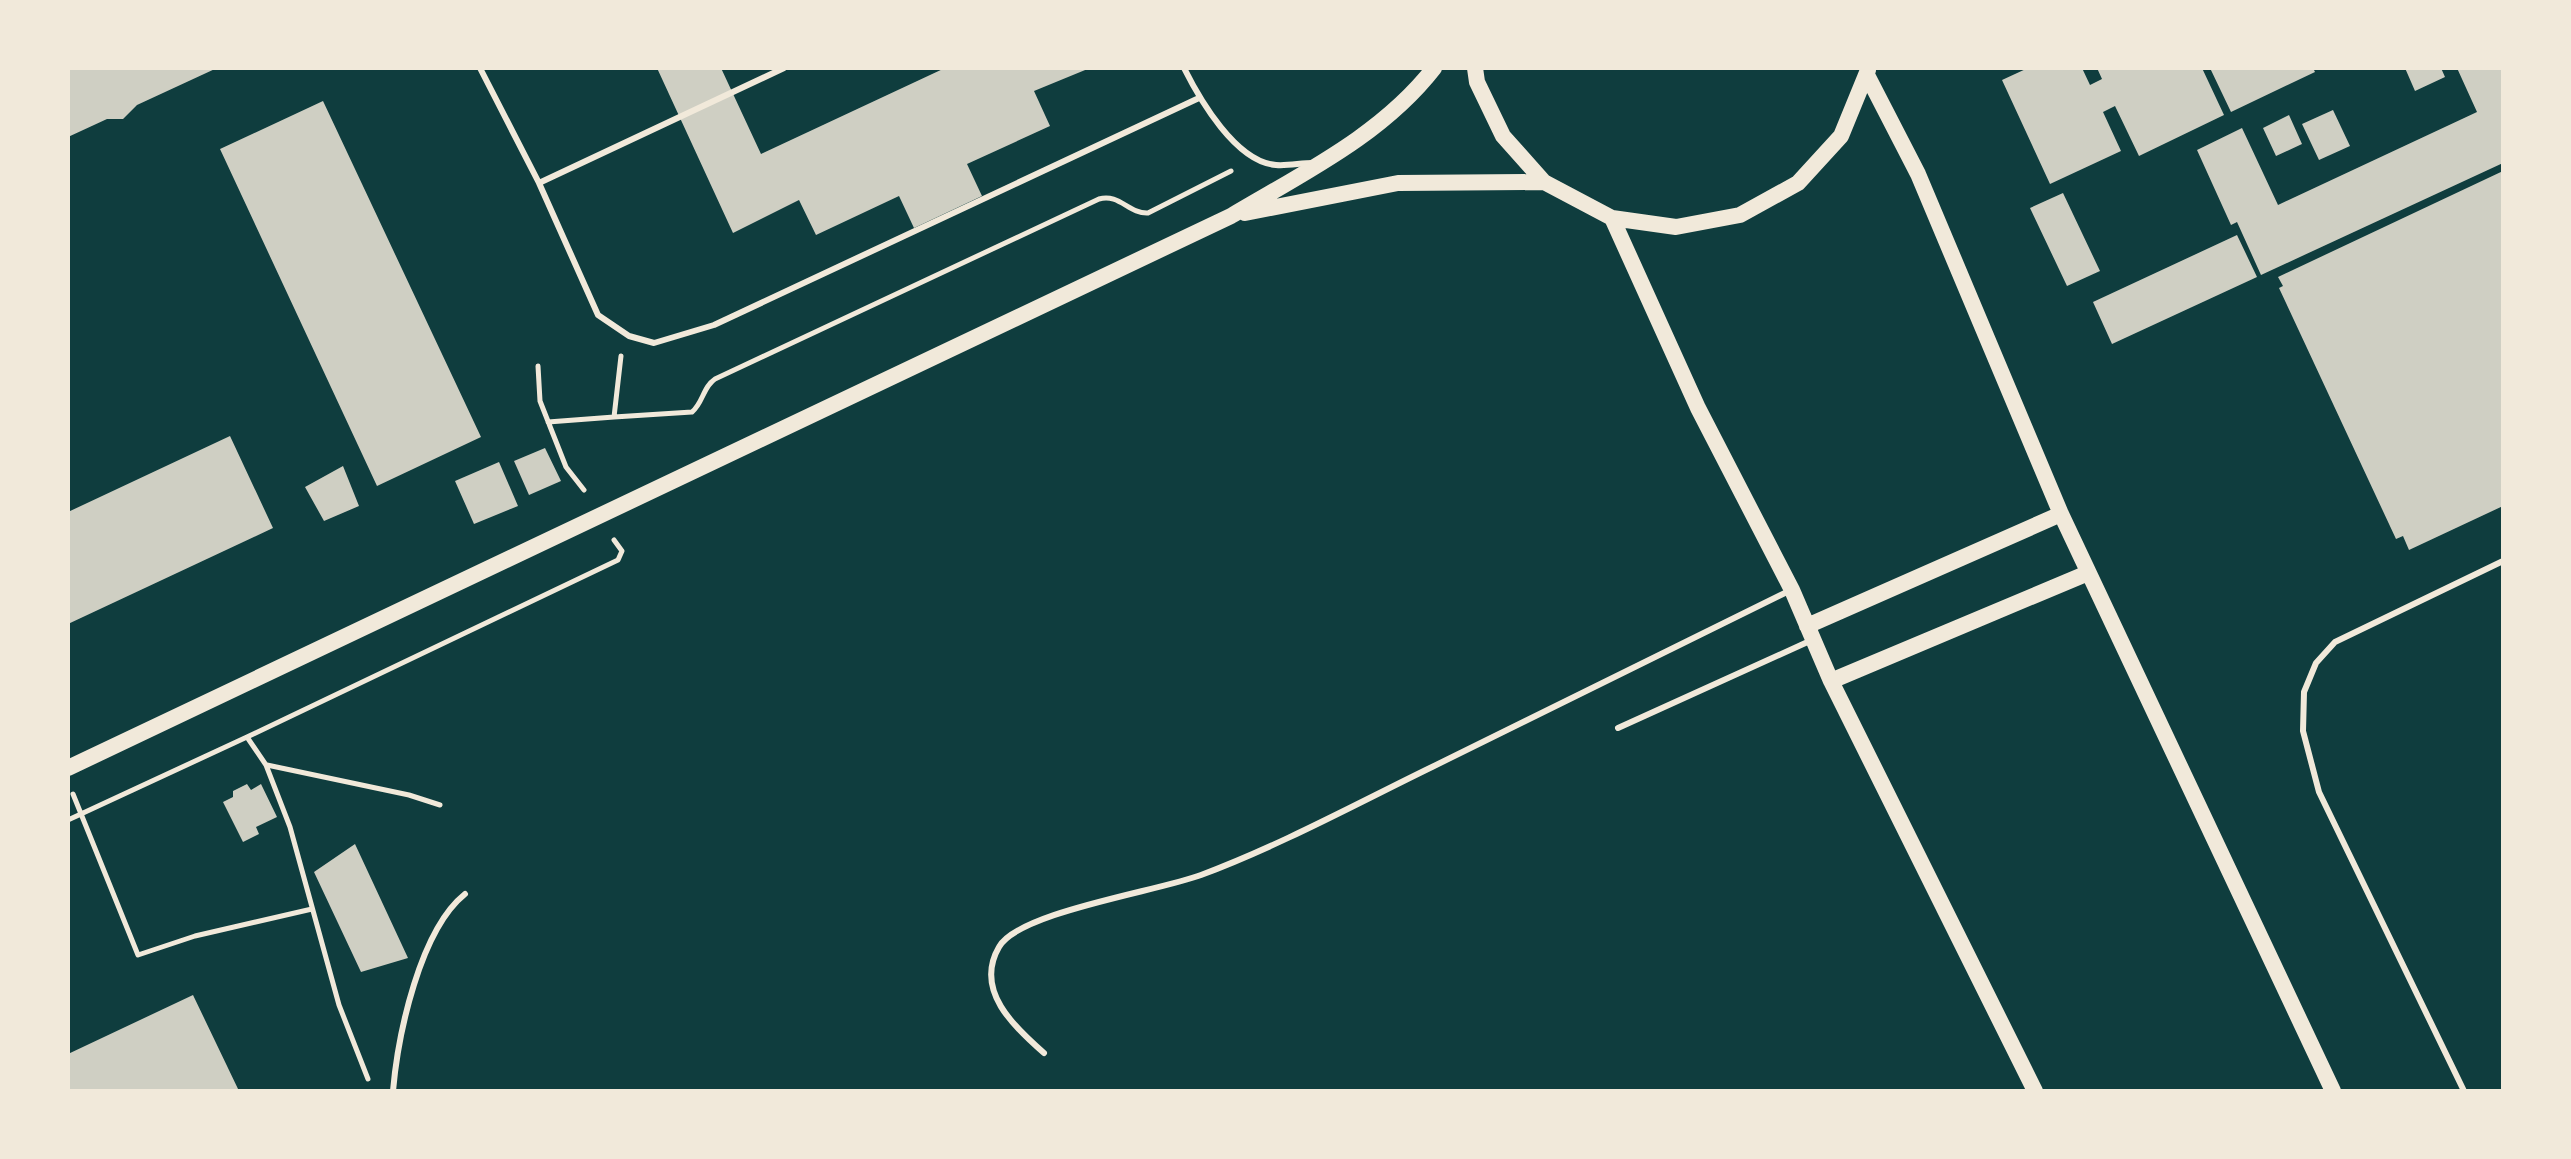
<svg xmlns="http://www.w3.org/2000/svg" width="2571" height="1159" font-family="'Work Sans',sans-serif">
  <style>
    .building { fill: #cfcfc3 }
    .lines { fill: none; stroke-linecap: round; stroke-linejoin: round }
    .path { stroke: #f1e9da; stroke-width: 5 }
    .service { stroke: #f1e9da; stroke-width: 6 }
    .secondary { stroke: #f1e9da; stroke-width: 16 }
  </style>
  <rect width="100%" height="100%" fill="#0f3d3e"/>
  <path class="building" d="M68,68H217L137,105L123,119H107L68,137Z
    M657,68H721L761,154L945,68H1090L1034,91L1050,126L967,164L982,196L914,228L899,196L816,235L799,200L733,233Z
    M2028,68H2082L2090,85L2102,79L2097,68H2202L2224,115L2139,156L2115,106L2103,112L2121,151L2050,184L2002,80Z
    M2210,68H2313L2315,72L2231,112Z
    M2405,68H2441L2445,77L2415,91Z
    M2457,68H2503V163L2261,275L2237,222L2231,225L2197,150L2242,128L2278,205L2477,112Z
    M323,101L481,437L377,486L220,149Z
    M2333,110L2350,146L2319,160L2302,124Z
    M2289,115L2302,144L2276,156L2263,128Z
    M2503,171V506L2409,550L2403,536L2396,539L2279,288L2283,286L2278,277Z
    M2063,193L2100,271L2067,286L2030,208Z
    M2237,235L2257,277L2112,344L2093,302Z
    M230,436L273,528L68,624V512Z
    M545,448L561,481L529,495L514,461Z
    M499,462L518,506L474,524L455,481Z
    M343,466L359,506L324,521L305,487Z
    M247,784L251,790L261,784L277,817L256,827L259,834L243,842L223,802L233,797V791Z
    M355,844L408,958L361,972L314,872Z
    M193,995L239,1091H68V1054Z"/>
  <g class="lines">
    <path class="path" d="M538,366L540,401L566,467L584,490
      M614,417L692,412C703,403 703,387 715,379L1099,199C1119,193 1129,214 1148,213L1231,171
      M548,422L614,417L621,356
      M247,737L618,560L622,551L614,540
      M267,765L409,795L440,805
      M73,794L138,955L195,936L312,909
      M68,820L247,737L266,765L290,827L339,1005L368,1079"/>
    <path class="service" d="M480,68L539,183L598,315L629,336L654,343L714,325L1199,98
      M1184,68C1200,100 1236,162 1276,165C1288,166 1301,163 1313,163
      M539,183L784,68
      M1618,728L1812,640
      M1044,1053C1014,1027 974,990 999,947C1018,912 1159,891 1201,875C1281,845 1356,804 1432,767C1551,708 1671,649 1791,590
      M393,1091C398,1034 420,930 465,894
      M2464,1091L2319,792L2303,731L2304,692L2316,663L2335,642L2503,561"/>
    <path class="secondary" d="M1475,68L1477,82L1503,136L1544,182L1612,218L1676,227L1740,215L1798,183L1841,136L1868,70
      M1868,77L1918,174L2061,514L2333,1091
      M1245,213L1398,183L1544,182
      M1612,218L1698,408L1792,590L1831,681L2035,1091
      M1807,626L2061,514
      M1831,681L2088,573
      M68,768L1231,216C1303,173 1382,135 1434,68"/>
  </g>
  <rect width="2571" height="1159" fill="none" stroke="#f1e9da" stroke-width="140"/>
</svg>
